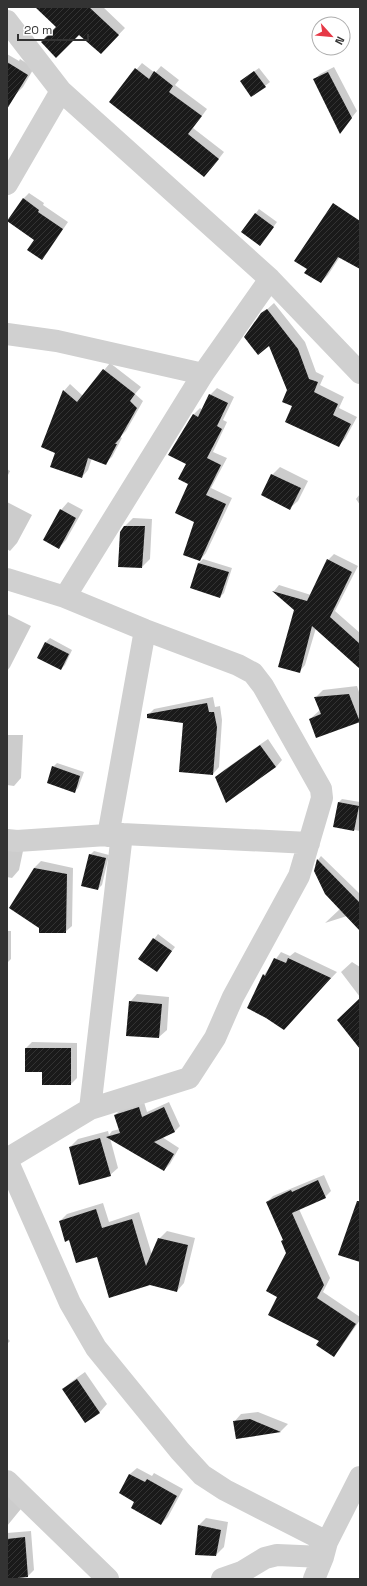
<svg xmlns="http://www.w3.org/2000/svg" width="367" height="1586" font-family="'Space Grotesk',sans-serif">
  <style>
    .shadow { fill: #0003 }
    .building { fill: url(#building-hatch) }
    .lines { fill: none; stroke-linecap: round; stroke-linejoin: round }
    .minor { stroke: #d0d0d0; stroke-width: 22 }
  </style>
  <defs>
    <pattern id="building-hatch" width="6" height="6" patternUnits="userSpaceOnUse"><rect width="6" height="6" fill="#1a1a1a"/><path d="M-1 1l2-2M0 6l6-6M5 7l2-2" fill="none" stroke="#333"/></pattern>
  </defs>
  <rect width="100%" height="100%" fill="#fff"/>
  <path class="shadow" d="M36,7H103L125,28L107,47L79,33L57,27Z
    M7,54L19,61L20,59L34,68L23,87L16,94L7,89Z
    M142,63L155,73L161,66L179,80L175,85L207,109L193,128L224,152L210,170L110,101Z
    M334,67L357,111L340,132L314,80L320,74Z
    M259,68L270,82L252,96L241,81Z
    M29,193L44,203L43,205L68,222L47,253L41,259L23,199Z
    M259,209L277,222L260,245L242,232Z
    M360,226L328,275L321,282L306,272Z
    M274,303L305,342L316,372L324,376L320,385L344,397L339,408L357,417L345,439L338,446L293,406L270,344L262,314Z
    M110,363L141,387L135,394L143,401L126,431L120,437L122,438L112,457L105,463L92,458L88,470L82,477L57,452L64,391L70,384L83,396Z
    M217,388L234,397L223,420L227,422L213,452L227,458L211,488L232,498L206,553L200,560L187,463L193,415L200,408L203,410L210,395Z
    M280,467L308,481L298,501L290,508L272,475Z
    M7,469L10,471L7,477Z
    M360,494V505L356,499Z
    M7,502L32,515L17,543L10,551L7,549Z
    M68,502L83,510L66,540L59,548L61,510Z
    M133,518L152,519L150,559L142,567L125,526Z
    M334,554L358,566L335,611L360,633V659L316,628L305,665L299,672L295,609L274,591L279,585L311,595L328,560Z
    M203,559L232,568L224,593L220,597L191,587L199,563Z
    M7,614L31,626L10,667L7,671Z
    M50,638L72,650L65,665L61,669L38,657L46,642Z
    M357,686L360,695L359,721L310,719L320,710L315,698L323,690Z
    M213,697L215,707L220,706L222,720L219,767L213,774L184,722L148,715L154,709Z
    M7,735H23L21,778L14,786L7,785Z
    M268,739L282,760L276,767L216,777L224,770Z
    M57,763L84,772L78,788L74,792L53,767Z
    M342,799L360,802V831L334,826L338,803Z
    M7,847L23,851L19,870L12,878L7,877Z
    M94,851L109,855L102,885L98,889L90,855Z
    M321,856L360,894V914L347,916L325,923L340,909L315,871L318,860Z
    M41,861L73,868L72,926L65,932L34,868Z
    M7,931H11V959L7,963Z
    M158,934L175,947L157,971L139,959Z
    M281,952L290,956L295,952L337,972L290,1022L264,975Z
    M352,962L360,967V997L341,972Z
    M137,994L169,997L167,1030L159,1037L130,1002Z
    M32,1042L77,1043V1078L71,1084L26,1048Z
    M144,1102L147,1112L169,1102L180,1126L174,1132L162,1137L179,1148L170,1164L164,1170L110,1138L118,1168L110,1175L70,1147L78,1139L108,1131L109,1135L112,1131L120,1129L115,1115L121,1109Z
    M324,1175L331,1191L325,1197L299,1209L330,1278L323,1292L360,1317V1320L339,1350L333,1356L278,1296L287,1253L282,1241L284,1239L267,1202L273,1196Z
    M103,1203L109,1222L139,1212L152,1255L159,1239L167,1231L195,1238L184,1283L177,1291L98,1256L70,1239L60,1221L67,1214Z
    M7,1338L10,1341L7,1344Z
    M85,1372L107,1404L100,1412L86,1422L63,1389L71,1382Z
    M258,1412L288,1424L281,1431L237,1438L234,1422L241,1414Z
    M137,1468L152,1476L154,1473L183,1489L168,1517L161,1524L135,1501L120,1493L130,1474Z
    M7,1488L25,1504L7,1526Z
    M206,1518L228,1522L224,1547L216,1555L199,1525Z
    M31,1531L34,1570L28,1576L7,1578V1533Z"/>
  <path class="building" d="M35,7H89L119,35L101,54L79,35L56,58L41,42L56,27Z
    M7,62L28,75L7,109Z
    M135,68L149,79L154,71L173,86L169,92L202,116L188,134L219,159L204,177L109,102Z
    M254,71L266,87L251,97L240,81Z
    M328,72L352,118L340,134L313,79Z
    M23,198L39,210L38,212L63,229L42,260L27,250L34,240L7,221Z
    M333,203L360,221V269L338,257L321,283L304,273L307,269L294,261Z
    M255,213L274,227L260,246L241,232Z
    M267,309L298,349L309,379L318,382L314,392L338,404L333,415L351,424L339,447L285,422L292,406L282,402L287,390L269,346L258,355L244,337L261,313Z
    M103,369L135,394L130,401L137,408L120,438L115,444H117L106,465L88,458L82,478L50,467L55,453L41,447L63,390L77,402Z
    M209,394L228,403L217,426L222,429L207,458L221,465L206,495L226,504L200,561L183,555L194,522L175,513L188,484L178,479L186,464L168,455L193,414L198,417Z
    M271,474L301,488L290,510L261,495Z
    M60,509L76,518L59,549L43,540Z
    M124,526H145L142,568L118,567L120,532Z
    M327,559L352,572L330,617L360,644V669L312,626L300,673L278,667L294,610L272,591L307,601Z
    M198,563L229,572L220,598L190,588Z
    M45,642L69,654L61,670L37,658Z
    M349,694L360,722L316,738L309,719L321,714L314,697Z
    M207,703L209,712H214L217,727L213,775L179,772L183,723L147,718V714Z
    M260,745L276,767L226,803L215,777Z
    M52,766L80,776L75,793L47,783Z
    M338,802L359,806L354,831L333,827Z
    M89,854L106,858L98,890L81,886Z
    M317,859L360,903V931L325,894L314,871Z
    M34,868L67,874L66,933H39V928L9,908Z
    M153,938L172,951L157,972L138,959Z
    M274,958L286,963L288,958L331,978L284,1030L266,1018L247,1008L263,974L265,976Z
    M360,998V1049L337,1020Z
    M129,1001L162,1004L159,1038L126,1036Z
    M25,1048H71V1085H42V1072H25Z
    M139,1107L142,1117L164,1107L175,1132L154,1142L174,1154L164,1171L106,1137L120,1133L114,1115Z
    M100,1138L111,1176L79,1185L69,1147Z
    M318,1180L326,1198L292,1213L324,1285L317,1298L356,1324L334,1357L316,1345L319,1341L268,1315L277,1297L266,1291L286,1253L281,1241L283,1240L266,1202L291,1190L292,1192Z
    M357,1201H360V1262L338,1255Z
    M96,1209L102,1228L132,1219L146,1266L158,1238L188,1245L177,1292L150,1285L109,1298L97,1257L76,1263L69,1240L65,1242L59,1221Z
    M77,1379L100,1413L85,1423L62,1389Z
    M250,1419L281,1432L236,1439L233,1421Z
    M129,1474L145,1482L147,1479L177,1496L161,1525L131,1508L134,1502L119,1493Z
    M198,1525L221,1530L216,1556L195,1555Z
    M25,1537L28,1577L7,1579V1539Z"/>
  <g class="lines">
    <path class="minor" d="M7,21L61,91L270,279L360,373
      M7,184L61,91
      M7,334L57,341L203,374
      M7,579L65,597L145,630L238,665L253,673L263,686L321,789L322,798L299,876L233,997L215,1038L189,1078L90,1109L7,1159
      M65,597L203,374L270,279
      M108,836L145,630
      M7,840L17,841L122,834L309,843
      M90,1109L122,834
      M7,1160L70,1303L96,1348L180,1451L202,1475L225,1490L327,1542
      M7,1481L108,1579
      M222,1579L242,1572L265,1558L277,1555L323,1557
      M314,1579L323,1557L327,1542L360,1477"/>
  </g>
  <rect width="367" height="1586" fill="none" stroke="#333333" stroke-width="16"/>
  <g transform="translate(331 36) rotate(117)"><circle r="19" fill="#ffffff" stroke="#adadad"/>
  <path d="M0-3L7 15L0 10L-7 15Z" fill="#e63946"/>
  <text y="-6" font-size="11" font-weight="bold" text-anchor="middle" fill="#333333">N</text>
  </g>
  <path d="M18 34v6h70v-6" fill="none" stroke="#333333" stroke-width="2"/>
  <text x="24" y="34" font-size="12" fill="#333333" stroke="#ffffff" stroke-width="3" paint-order="stroke">20 m</text>
</svg>
